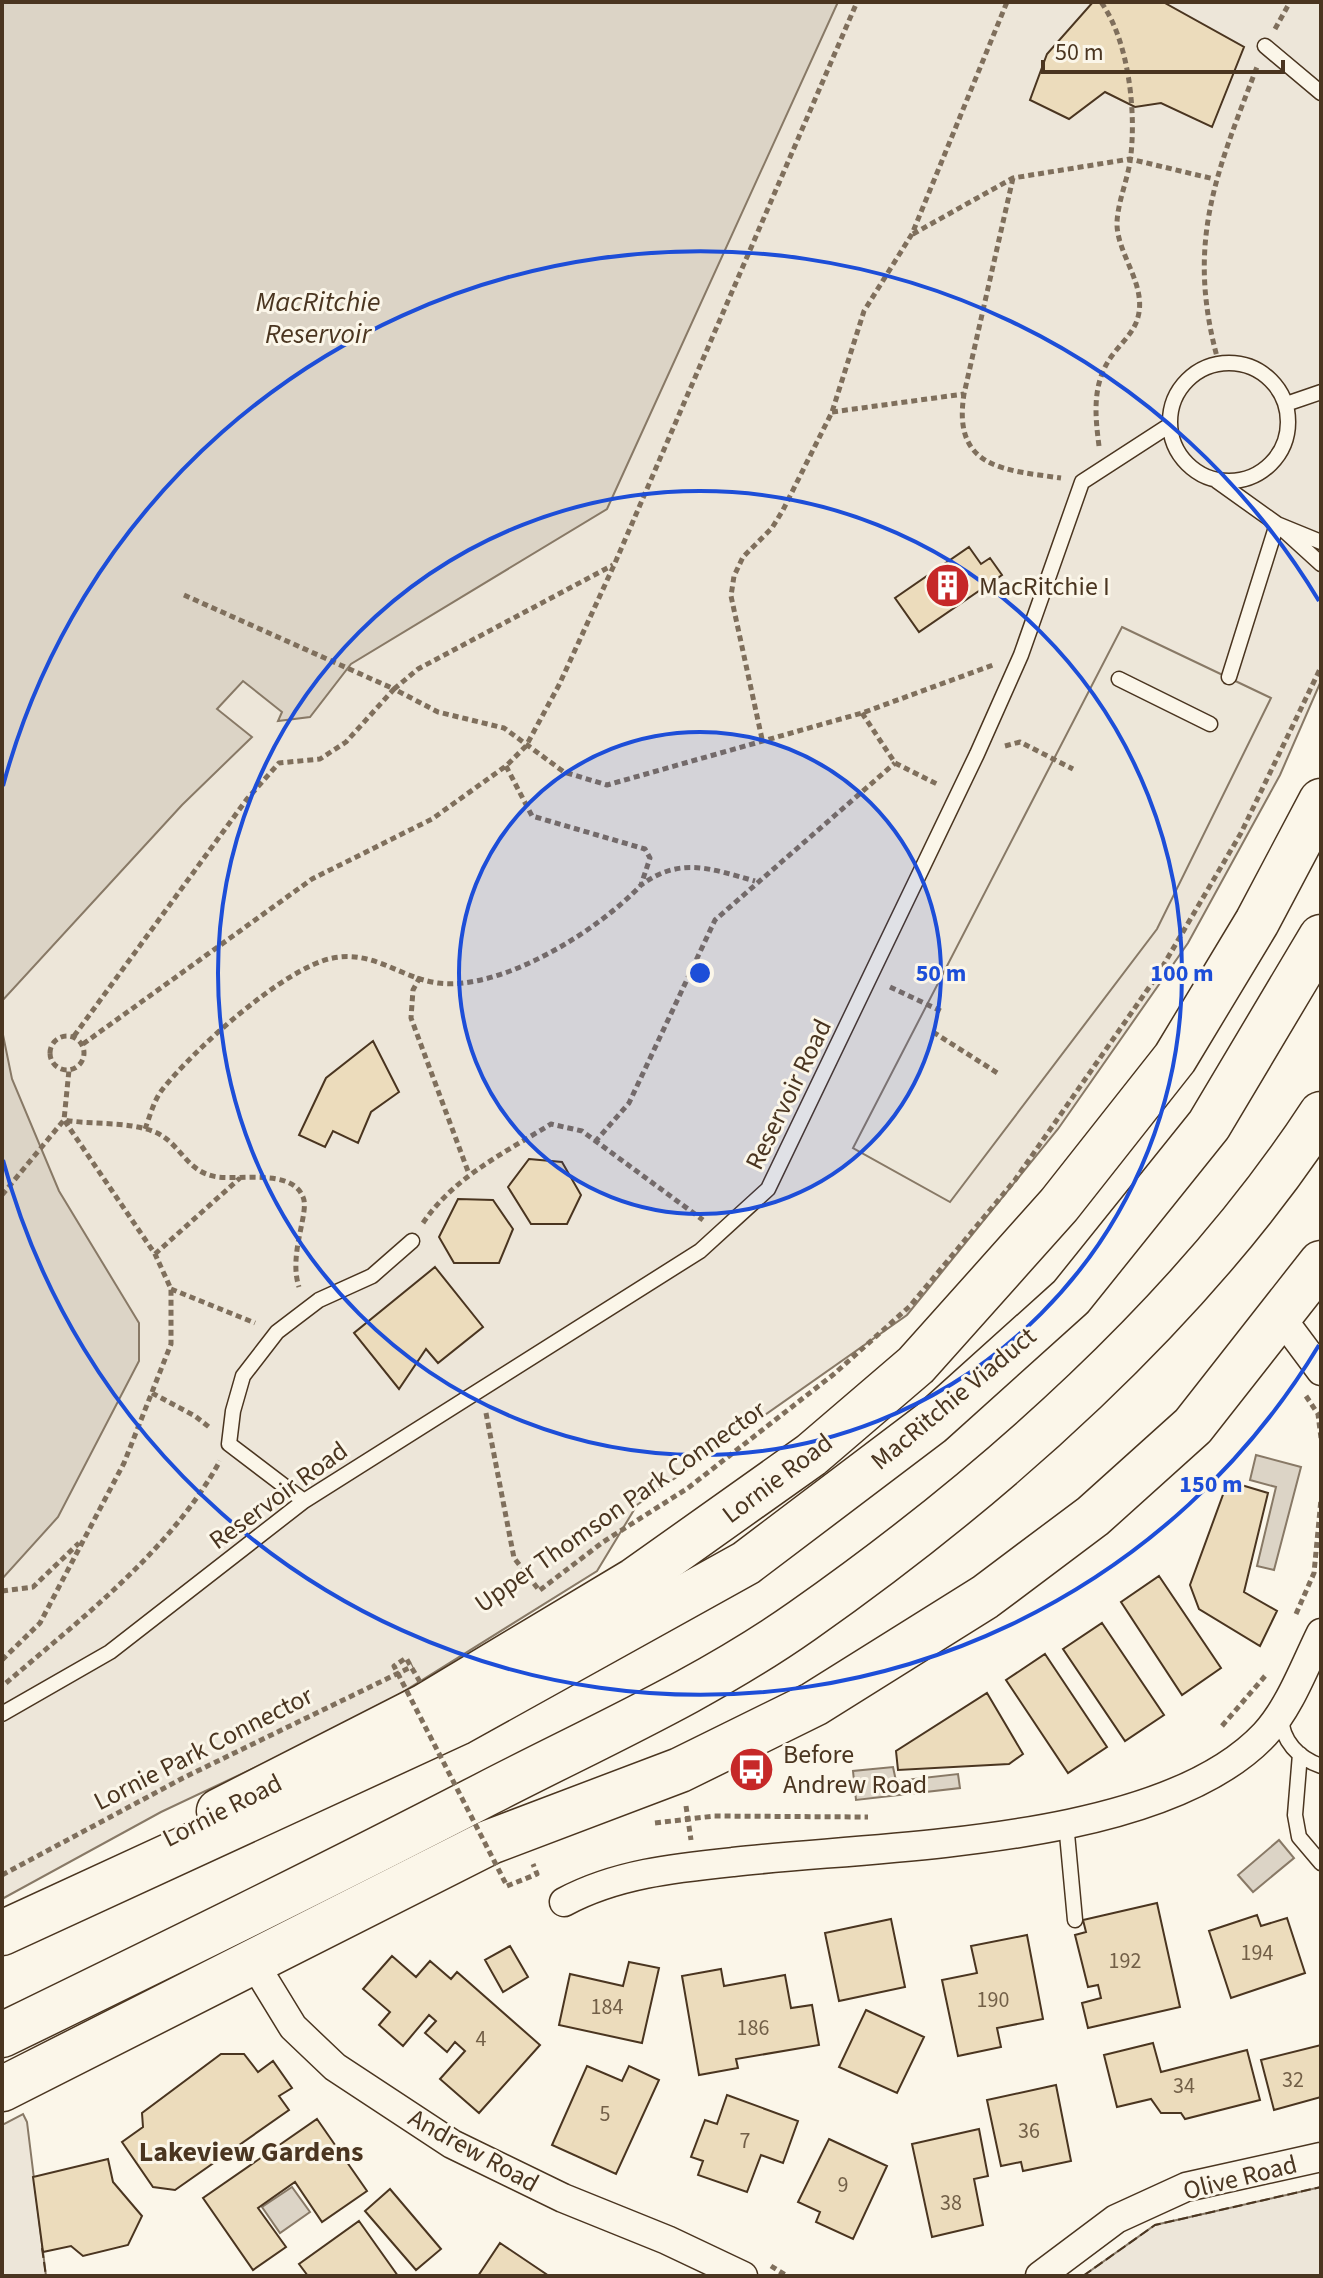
<svg xmlns="http://www.w3.org/2000/svg" width="1323" height="2278" font-family="'Source Sans 3',sans-serif">
  <style>
    .green { fill: #ede6d9; stroke: #887966; stroke-width: 2 }
    .parking { fill: #ede7d9; stroke: #887966; stroke-width: 2 }
    .water { fill: #dcd4c6; stroke: #887966; stroke-width: 2 }
    .building { fill: #ecdcbc; stroke: #4a3520; stroke-width: 2 }
    .lines { fill: none; stroke-linecap: round; stroke-linejoin: round }
    .service-casing { stroke: #4a3520; stroke-width: 17 }
    .minor-casing { stroke: #4a3520; stroke-width: 31 }
    .primary-casing { stroke: #4a3520; stroke-width: 47 }
    .trunk-casing { stroke: #4a3520; stroke-width: 47 }
    .path { stroke: #7f6f5c; stroke-width: 5; stroke-dasharray: 6 4; stroke-linecap: butt }
    .service { stroke: #fbf6e9; stroke-width: 14 }
    .minor { stroke: #fbf6e9; stroke-width: 28 }
    .primary { stroke: #fbf6e9; stroke-width: 44 }
    .trunk { stroke: #fbf6e9; stroke-width: 44 }
    .path-bridge { stroke: #7f6f5c; stroke-width: 5; stroke-dasharray: 6 4; stroke-linecap: butt }
    .fence { stroke: #4a3520; stroke-width: 2; stroke-dasharray: 10 4; stroke-linecap: butt }
    .ring { fill: none; stroke: #1d4ed8; stroke-width: 4 }
    .labels { text-anchor: middle; stroke-width: 6; stroke-linejoin: round; paint-order: stroke }
    .number-label { font-size: 22px; fill: #725f47 }
    .poi-label { font-size: 26px; fill: #4a3520; stroke: #fbf6e9; text-anchor: start }
    .street-label { font-size: 26px; fill: #4a3520; stroke: #fbf6e9 }
    .water-label { font-size: 28px; font-style: italic; fill: #4a3520; stroke: #fbf6e9 }
    .neighbourhood-label { font-size: 28px; font-weight: bold; fill: #4a3520; stroke: #fbf6e9 }
    .centre { fill: #1d4ed8; stroke: #fbf6e9; stroke-width: 4 }
    .ring-label { font-size: 24px; text-anchor: middle; font-weight: bold; fill: #1d4ed8; stroke: #fbf6e9; stroke-width: 6; stroke-linejoin: round; paint-order: stroke }
  </style>
  <rect width="100%" height="100%" fill="#fbf6e9"/>
  <path class="green" d="M2,2H1321V681L1280,775L1188,943L1058,1129L907,1315L637,1505L597,1571L366,1715L161,1812L2,1899Z
    M23,2114L27,2122L46,2276H2V2125Z
    M1321,2187V2276H1083L1155,2225Z"/>
  <path class="parking" d="M1122,627L1271,698L1157,929L950,1202L853,1148Z"/>
  <path class="water" d="M2,2H838L607,509L351,664L310,717L278,721L282,712L243,681L217,709L252,737L182,805L2,1001Z
    M2,1030L12,1079L59,1191L139,1323V1361L58,1517L2,1579Z
    M1256,1455L1301,1467L1274,1570L1257,1566L1276,1487L1250,1480Z
    M893,1767L896,1781L958,1774L960,1788L856,1800L853,1771Z
    M1279,1840L1294,1858L1253,1892L1238,1875Z
    M292,2187L310,2212L280,2233L262,2207Z"/>
  <path class="building" d="M1093,2H1163L1244,47L1212,127L1161,103L1135,107L1105,92L1069,119L1030,100L1047,54Z
    M969,547L981,564L990,558L1002,575L919,632L895,598Z
    M373,1041L399,1092L371,1112L358,1143L333,1131L325,1147L299,1135L326,1078Z
    M529,1159L562,1162L581,1195L567,1224H531L508,1187Z
    M458,1199L493,1200L513,1229L499,1263H454L439,1237Z
    M435,1267L483,1327L438,1363L426,1349L399,1389L354,1333Z
    M1228,1481L1268,1493L1244,1592L1277,1611L1260,1646L1199,1609L1190,1585Z
    M1159,1576L1221,1668L1182,1695L1121,1602Z
    M1102,1623L1164,1715L1125,1741L1063,1649Z
    M1045,1654L1107,1747L1068,1773L1006,1680Z
    M987,1693L1023,1754L1009,1764L898,1770L896,1751Z
    M1157,1903L1180,2007L1088,2028L1082,2003L1101,1998L1098,1985L1088,1987L1075,1935L1086,1932L1083,1920Z
    M1257,1915L1261,1926L1287,1918L1305,1973L1231,1998L1209,1931Z
    M891,1919L905,1987L839,2001L825,1933Z
    M1027,1935L1043,2019L997,2028L1001,2047L958,2056L942,1980L977,1973L971,1946Z
    M510,1946L528,1977L503,1992L485,1960Z
    M392,1956L416,1977L430,1961L451,1979L457,1972L540,2045L479,2113L440,2079L465,2051L455,2042L447,2052L425,2033L436,2021L429,2015L403,2046L379,2025L390,2012L363,1989Z
    M629,1962L659,1968L642,2043L559,2025L570,1974L623,1986Z
    M721,1969L724,1986L785,1975L791,2008L812,2005L819,2045L736,2059L738,2068L699,2075L682,1976Z
    M866,2010L924,2037L897,2093L839,2067Z
    M1153,2043L1161,2072L1247,2050L1260,2100L1185,2119L1181,2113H1161L1151,2099L1117,2107L1104,2055Z
    M1321,2045V2097L1274,2110L1261,2060Z
    M221,2054H244L258,2072L273,2061L292,2088L279,2096L289,2110L175,2190L153,2187L122,2142L143,2127L142,2113Z
    M587,2066L622,2081L629,2066L659,2080L616,2174L552,2145Z
    M1056,2085L1071,2161L1023,2171L1021,2162L1001,2166L987,2100Z
    M727,2095L798,2121L783,2163L761,2155L747,2192L698,2175L703,2161L691,2157L705,2120L717,2124Z
    M317,2119L367,2191L322,2222L295,2182L258,2208L286,2247L253,2270L203,2198Z
    M979,2129L988,2176L974,2179L983,2225L932,2237L912,2144Z
    M829,2139L887,2166L853,2239L816,2222L820,2212L798,2202Z
    M108,2159L113,2182L142,2216L128,2245L83,2256L71,2246L43,2252L33,2177Z
    M390,2189L441,2249L416,2270L365,2211Z
    M359,2221L398,2276H308L299,2264Z
    M500,2243L549,2276H478Z"/>
  <g class="lines">
    <defs>
      <path id="service" d="M1265,46L1321,93
        M1170 422a59 59 0 1 1 118 0a59 59 0 1 1-118 0Z
        M1286,404L1321,392
        M1217,481L1277,524L1321,564
        M1229,677L1277,524L1321,542
        M1119,679L1210,724
        M304,1501L229,1444L233,1411L243,1376L277,1332L319,1300L372,1276L412,1241
        M2,1714L110,1652L304,1501L700,1251L768,1189L977,754L1021,655L1082,482L1170,425
        M1281,1717C1282,1741 1298,1758 1321,1766
        M1300,1754L1295,1815L1299,1837L1321,1863
        M1066,1823L1075,1920"/>
      <path id="minor" d="M1280,1316L1321,1371
        M564,1902C616,1874 675,1868 733,1862C881,1845 1160,1846 1265,1734C1290,1707 1305,1665 1321,1633
        M252,1960L293,2027L335,2067L452,2144L563,2198L667,2240L743,2276
        M1040,2276L1116,2219L1186,2187L1321,2157"/>
      <path id="primary" d="M219,1811L425,1706L635,1580L811,1455L916,1365L1059,1205L1175,1058L1257,922L1321,801
        M2,2089L490,1842L680,1770L814,1704L985,1597L1093,1516L1193,1426L1321,1263"/>
      <path id="trunk" d="M2,1933L458,1723L746,1563L931,1423L1071,1297L1209,1125L1321,937
        M2,2035C164,1956 326,1877 486,1794C592,1739 704,1690 802,1621C993,1487 1193,1310 1321,1114"/>
    </defs>
    <use href="#service" class="service-casing"/>
    <use href="#minor" class="minor-casing"/>
    <use href="#primary" class="primary-casing"/>
    <use href="#trunk" class="trunk-casing"/>
    <path class="path" d="M1275,29L1290,2
      M1013,178L964,394C952,469 1005,470 1061,478
      M913,234L1013,178L1130,159L1214,179
      M1219,364C1185,245 1215,176 1257,67
      M832,412L964,394
      M1099,446C1095,415 1092,384 1111,357C1120,344 1134,333 1138,317C1147,284 1116,253 1117,222C1118,202 1127,181 1130,162C1137,114 1129,41 1101,2
      M184,595L394,689L418,669L613,565
      M862,713L895,763L939,785
      M762,739L731,596L734,576L743,557L772,528L783,510L832,412L864,311L912,234L1007,2
      M1005,746L1020,742L1073,769
      M506,766L532,816L645,849L650,858L641,885C681,856 711,869 755,881
      M420,977L413,990L411,1018L469,1174
      M890,987L943,1012
      M933,1032L999,1074
      M50 1053a17 17 0 1 1 34 0a17 17 0 1 1-34 0Z
      M74,1036L247,799L279,763L320,759L346,742L394,689L438,712L504,728L564,772L607,785L862,713L993,665
      M83,1044L312,879L432,819L506,766L526,746L559,685L615,563L857,2
      M145,1129C150,1116 154,1100 162,1090C192,1051 285,967 333,958C374,950 400,978 438,983C502,991 599,930 641,885
      M595,1142L629,1103L715,920L895,763
      M2,1195L64,1120C93,1125 128,1121 155,1132C181,1143 186,1173 218,1177C242,1180 292,1169 303,1197C310,1212 288,1254 299,1287
      M423,1223C454,1177 504,1153 551,1124L582,1131L703,1220
      M155,1254L240,1178
      M171,1289L255,1323
      M152,1393L195,1416L209,1427
      M1306,1396L1318,1414L1321,1438
      M486,1413L514,1558L539,1590
      M540,1590L603,1542L688,1488L834,1374L910,1306L1015,1180L1157,976L1241,833L1321,667
      M2,1591L33,1587L79,1543
      M1296,1614L1314,1573L1321,1499
      M2,1660L40,1623L124,1463L171,1344V1289L155,1254L64,1120L69,1070
      M6,1683C83,1617 170,1551 220,1461
      M1222,1726L1265,1676
      M686,1806L691,1840
      M655,1823L714,1816L868,1817
      M2,1875L183,1778L413,1666
      M507,1886L537,1874L533,1864
      M771,2266L787,2276"/>
    <use href="#service" class="service"/>
    <use href="#minor" class="minor"/>
    <use href="#primary" class="primary"/>
    <use href="#trunk" class="trunk"/>
    <path class="path-bridge" d="M420,1682L406,1658L394,1666L507,1886"/>
    <path class="fence" d="M42,2248L46,2276
      M1083,2276L1155,2225L1321,2187"/>
  </g>
  <circle cx="700" cy="973" r="241" fill="#1d4ed8" fill-opacity=".12"/>
  <g class="ring">
    <circle cx="700" cy="973" r="241"/>
    <circle cx="700" cy="973" r="482"/>
    <path d="M1319 1345A722 722 0 0 1 3 1160M3 786A722 722 0 0 1 1319 601"/>
  </g>
  <defs>
    <symbol id="building-disc" viewBox="-11 -11 22 22"><circle r="9.5" fill="#c62828" stroke="#fbf6e9"/><path d="M-4-6H4V6H1V3H-1V6H-4ZM-2.5-4.3h1.7v1.8h-1.7ZM.8-4.3h1.7v1.8H.8ZM-2.5-1h1.7V.8h-1.7ZM.8-1h1.7V.8H.8Z" fill="#fff"/></symbol>
    <symbol id="bus-disc" viewBox="-11 -11 22 22"><circle r="9.5" fill="#c62828" stroke="#fbf6e9"/><path d="M-5-6H5V4H4V6H2V4H-2V6H-4V4H-5ZM-3.5-4V0h7V-4ZM-3.5 1.2v1.5H-2V1.2ZM2 1.2v1.5H3.5V1.2Z" fill="#fff"/></symbol>
  </defs>
  <g fill-rule="evenodd">
    <use href="#building-disc" x="922" y="560" width="51" height="51"/>
    <use href="#bus-disc" x="726" y="1744" width="51" height="51"/>
  </g>
  <g class="labels">
    <g class="number-label">
      <text x="1257" y="1960">194</text>
      <text x="1125" y="1968">192</text>
      <text x="993" y="2007">190</text>
      <text x="607" y="2014">184</text>
      <text x="753" y="2035">186</text>
      <text x="481" y="2046">4</text>
      <text x="1293" y="2087">32</text>
      <text x="1184" y="2093">34</text>
      <text x="605" y="2121">5</text>
      <text x="1029" y="2138">36</text>
      <text x="745" y="2148">7</text>
      <text x="843" y="2192">9</text>
      <text x="951" y="2210">38</text>
    </g>
    <g class="poi-label">
      <text x="979" y="595">MacRitchie I</text>
      <text x="783" y="1763">Before<tspan x="783" dy="30">Andrew Road</tspan></text>
    </g>
    <g class="street-label">
      <text transform="translate(788 1094) rotate(-64)" y="9">Reservoir Road</text>
      <text transform="translate(953 1398) rotate(-40)" y="9">MacRitchie Viaduct</text>
      <text transform="translate(777 1478) rotate(-37)" y="9">Lornie Road</text>
      <text transform="translate(278 1495) rotate(-36)" y="9">Reservoir Road</text>
      <text transform="translate(620 1506) rotate(-35)" y="9">Upper Thomson Park Connector</text>
      <text transform="translate(203 1748) rotate(-27)" y="9">Lornie Park Connector</text>
      <text transform="translate(222 1810) rotate(-27)" y="9">Lornie Road</text>
      <text transform="translate(474 2150) rotate(29)" y="9">Andrew Road</text>
      <text transform="translate(1240 2177) rotate(-14)" y="9">Olive Road</text>
    </g>
    <g class="water-label">
      <text x="318" y="311">MacRitchie<tspan x="318" dy="32">Reservoir</tspan></text>
    </g>
    <g class="neighbourhood-label">
      <text x="251" y="2161">Lakeview Gardens</text>
    </g>
  </g>
  <circle cx="700" cy="973" r="12" class="centre"/>
  <g class="ring-label">
    <text x="941" y="981">50 m</text>
    <text x="1182" y="981">100 m</text>
    <text x="1211" y="1492">150 m</text>
  </g>
  <rect width="1323" height="2278" fill="none" stroke="#4a3520" stroke-width="8"/>
  <path d="M1043 60v12h240v-12" fill="none" stroke="#4a3520" stroke-width="4"/>
  <text x="1055" y="60" font-size="24" fill="#4a3520" stroke="#fbf6e9" stroke-width="6" paint-order="stroke">50 m</text>
</svg>
